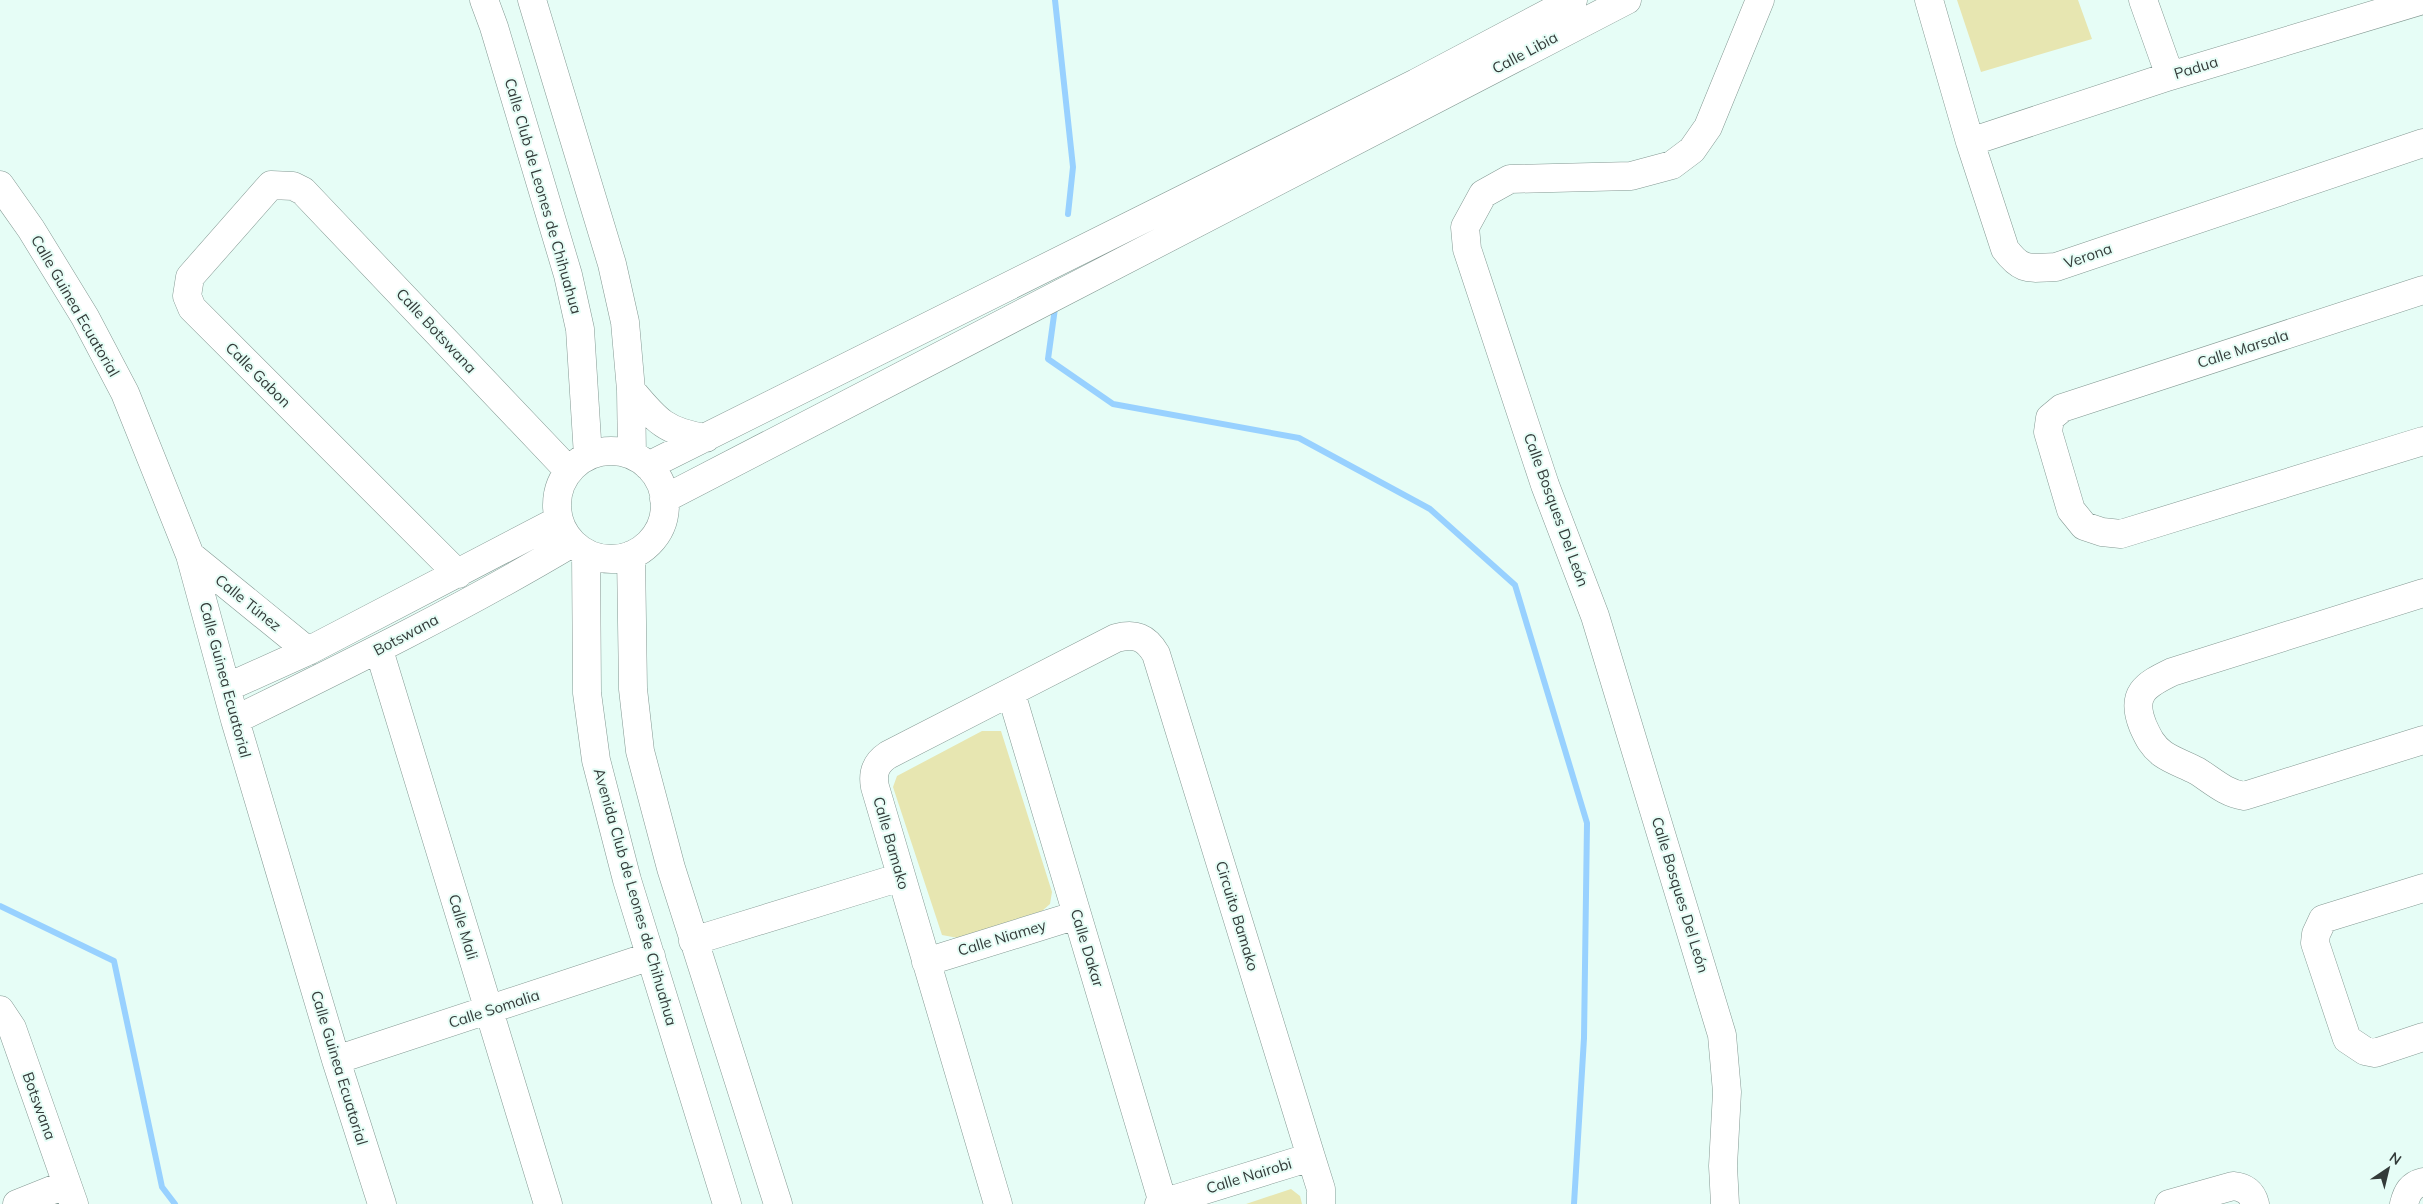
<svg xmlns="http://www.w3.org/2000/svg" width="2423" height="1204" font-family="Mulish,sans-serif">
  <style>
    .green { fill: #e7e6b1 }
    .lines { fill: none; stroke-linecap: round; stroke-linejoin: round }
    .stream { stroke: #98d1ff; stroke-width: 6 }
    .minor-casing { stroke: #849993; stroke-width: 29 }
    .minor { stroke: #fff; stroke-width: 28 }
    .labels { text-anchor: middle; stroke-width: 4; stroke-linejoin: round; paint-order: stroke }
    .street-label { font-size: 15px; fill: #333b39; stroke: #e6fdf6 }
  </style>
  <rect width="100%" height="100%" fill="#e6fdf6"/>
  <path class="green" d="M1957,0H2078L2092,39L1981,72Z
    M982,731H1001L1052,892L1050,904L1042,911L958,938L942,935L893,787L897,776Z
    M1291,1189L1300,1196L1302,1204H1246Z"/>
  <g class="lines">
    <path class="stream" d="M1055,0L1073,167L1068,214
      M1055,308L1048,359L1113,404L1299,438L1430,509L1515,585L1587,823L1584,1038L1574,1204
      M0,906L114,961L162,1187L175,1204"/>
    <defs>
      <path id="minor" d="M484,0L494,27L568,275L580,329L588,456
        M532,0L612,264L625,322L631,390L632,455
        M1929,0L1970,142L2005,249C2022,272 2029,268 2056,267L2423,143
        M2143,0L2170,76
        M1970,142L2170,76L2423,0
        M0,185L31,229L85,317L125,393L190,555L235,720L336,1060L382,1204
        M2423,290L2062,408L2050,418L2048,432L2071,510L2084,526L2102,532L2121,534L2423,441
        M631,390C656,420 665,432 706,438
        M557 505a54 54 0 1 1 108 0a54 54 0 1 1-108 0Z
        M648,466L1416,83L1573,0
        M664,499L1627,0
        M586,553L587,693L596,760L627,880L727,1204
        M190,555L308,651
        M631,555L633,689L640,751L671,868L778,1204
        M458,574L192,308L187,296L190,277L271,185L293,186L303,191L569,471
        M2423,593L2172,672C2145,685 2130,694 2143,726C2148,737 2152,746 2163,754C2173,761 2186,765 2197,771C2213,781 2225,793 2244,796L2423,740
        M379,650L548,1204
        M228,687L308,651L559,520
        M1011,693L1163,1203
        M235,720C349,664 463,608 572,543
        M2423,888L2323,919L2316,934L2315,943L2347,1039L2365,1051L2375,1053L2423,1037
        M693,941L901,877
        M926,962L1077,915
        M0,1010L12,1028L74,1204
        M336,1060L651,956
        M17,1204L67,1184
        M998,1204L875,787C872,772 876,763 888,755L1116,638C1135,633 1146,637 1156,654L1311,1157L1321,1189V1204
        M1159,1204L1311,1157
        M1725,1204L1723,1166L1727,1092L1722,1035L1595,616L1545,485L1467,249L1465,227L1483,194L1510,179L1631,176L1672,165L1692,150L1708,127L1760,0
        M2169,1204L2233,1186C2244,1187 2252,1192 2255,1204
        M2404,1204C2407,1192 2411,1185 2423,1182"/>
    </defs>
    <use href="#minor" class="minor-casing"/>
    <use href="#minor" class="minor"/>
  </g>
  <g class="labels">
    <g class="street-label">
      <text transform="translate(1525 53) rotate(-28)" y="5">Calle Libia</text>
      <text transform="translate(2196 68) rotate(-17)" y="5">Padua</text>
      <text transform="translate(543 196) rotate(74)" y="5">Calle Club de Leones de Chihuahua</text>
      <text transform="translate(2088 256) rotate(-19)" y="5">Verona</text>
      <text transform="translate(75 306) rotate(60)" y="5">Calle Guinea Ecuatorial</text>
      <text transform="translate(436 331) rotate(47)" y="5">Calle Botswana</text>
      <text transform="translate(2243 349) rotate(-18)" y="5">Calle Marsala</text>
      <text transform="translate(258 375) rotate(45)" y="5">Calle Gabon</text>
      <text transform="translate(1556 510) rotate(70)" y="5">Calle Bosques Del León</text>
      <text transform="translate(248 603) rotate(39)" y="5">Calle Túnez</text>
      <text transform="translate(406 635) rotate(-28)" y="5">Botswana</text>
      <text transform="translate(225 680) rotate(75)" y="5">Calle Guinea Ecuatorial</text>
      <text transform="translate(891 843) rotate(74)" y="5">Calle Bamako</text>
      <text transform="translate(1680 895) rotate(73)" y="5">Calle Bosques Del León</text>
      <text transform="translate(635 897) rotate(74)" y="5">Avenida Club de Leones de Chihuahua</text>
      <text transform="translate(1237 916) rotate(73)" y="5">Circuito Bamako</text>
      <text transform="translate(463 927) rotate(73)" y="5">Calle Mali</text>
      <text transform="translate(1002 938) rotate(-17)" y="5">Calle Niamey</text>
      <text transform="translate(1087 948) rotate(73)" y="5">Calle Dakar</text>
      <text transform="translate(494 1009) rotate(-18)" y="5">Calle Somalia</text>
      <text transform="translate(339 1068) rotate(73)" y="5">Calle Guinea Ecuatorial</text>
      <text transform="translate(39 1106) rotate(70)" y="5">Botswana</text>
      <text transform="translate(1249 1176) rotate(-17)" y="5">Calle Nairobi</text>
    </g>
  </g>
  <g transform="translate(2388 1169) rotate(35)" stroke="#e6fdf6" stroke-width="4" paint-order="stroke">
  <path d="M0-4L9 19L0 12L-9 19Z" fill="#333b39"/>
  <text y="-8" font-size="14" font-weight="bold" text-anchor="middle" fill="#333b39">N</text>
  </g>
</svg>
